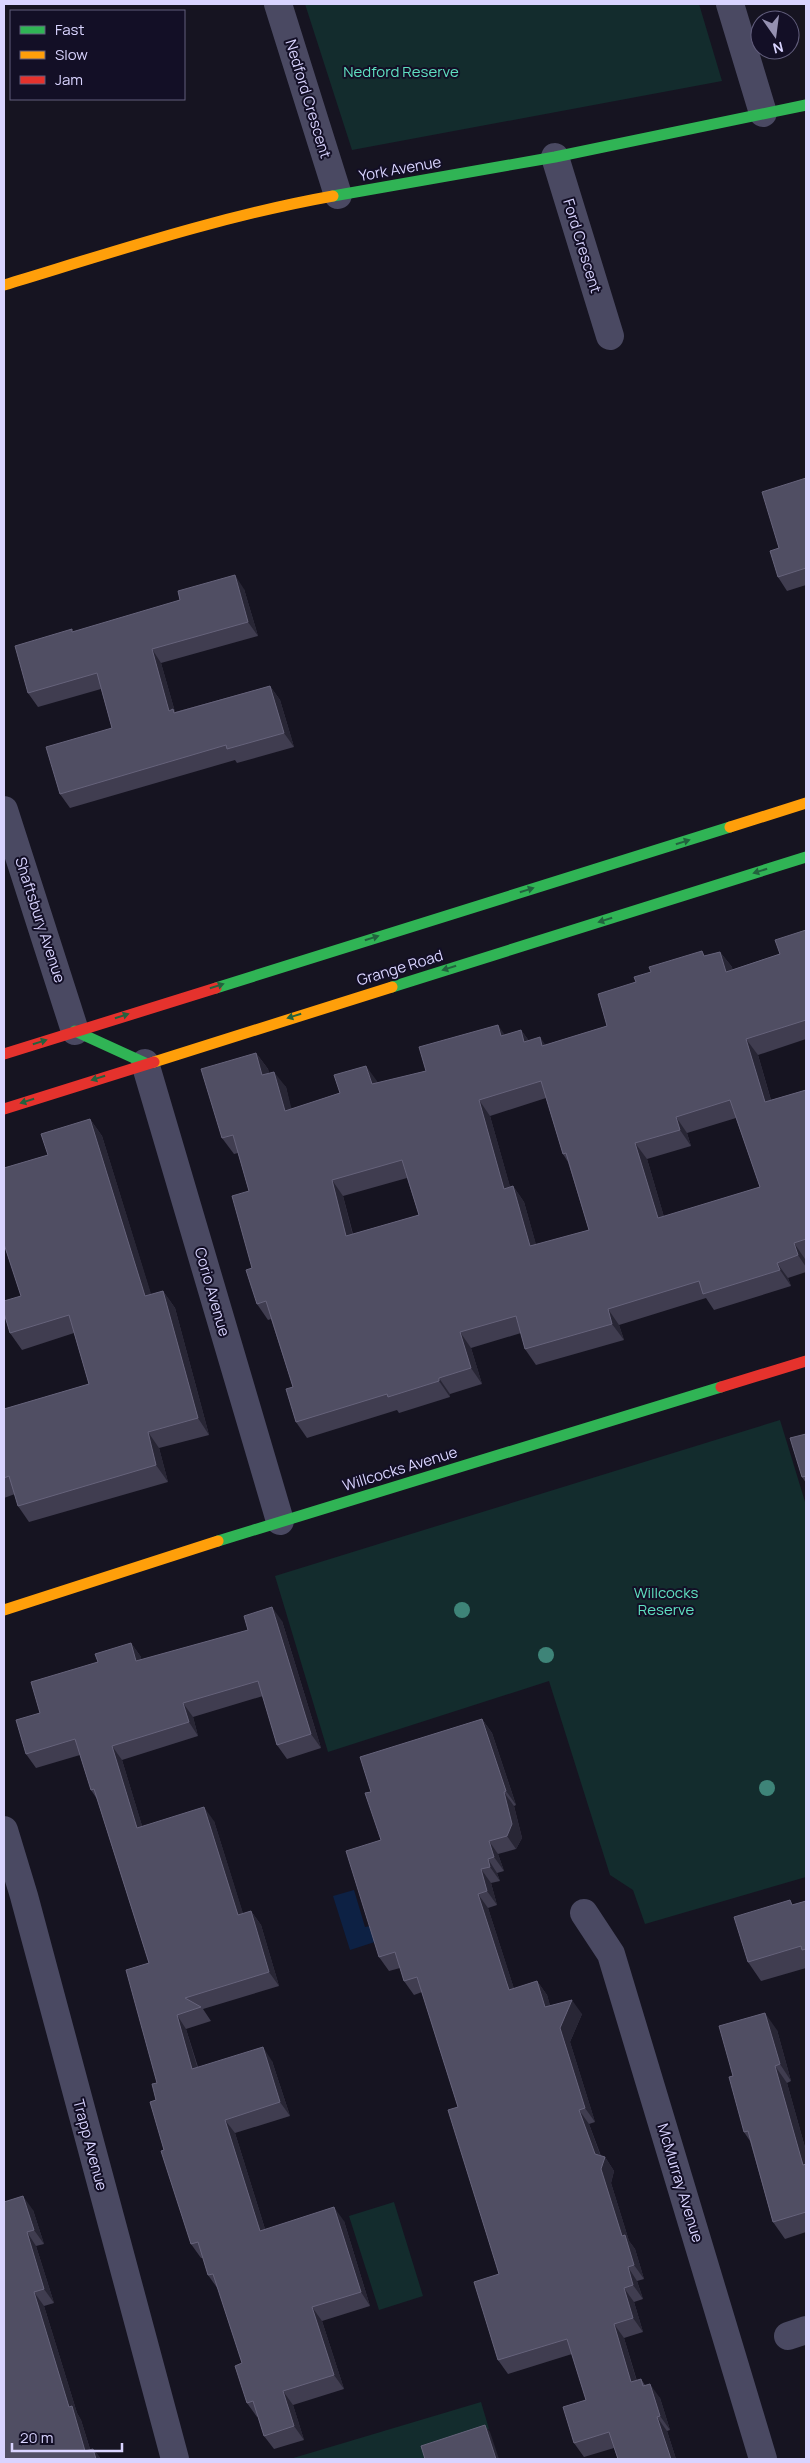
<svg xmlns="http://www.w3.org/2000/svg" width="810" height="2463" font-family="Manrope,sans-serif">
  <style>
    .green { fill: #132c2d }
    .water { fill: #0d2144 }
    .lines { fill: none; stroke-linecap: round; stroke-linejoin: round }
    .street { stroke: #4a4962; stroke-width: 28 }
    .fast { stroke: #30b455; stroke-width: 11 }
    .slow { stroke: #ff9f0a; stroke-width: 11 }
    .jam { stroke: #e5322d; stroke-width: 11 }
    .tree { fill: #3e8478 }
    .wall { fill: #403d50; fill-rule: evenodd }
    .shaded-wall { fill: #282635 }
    .building { fill: #504e63; stroke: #66637b; fill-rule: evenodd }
    .oneway { fill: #22623e }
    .labels { text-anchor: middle; stroke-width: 4; stroke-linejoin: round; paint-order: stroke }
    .park-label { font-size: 15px; fill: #5fe0c0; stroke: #130f26 }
    .street-label { font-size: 15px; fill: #d9d4ff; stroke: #130f26 }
  </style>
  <rect width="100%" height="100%" fill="#161421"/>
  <path class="green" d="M305,4H699L722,81L352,150Z
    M780,1420L806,1505V1877L645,1924L633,1890L610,1875L549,1681L328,1752L275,1576Z
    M394,2202L423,2296L379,2310L349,2216Z
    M481,2402L489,2429L422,2449L425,2459H290Z"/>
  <path class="water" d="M354,1890L365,1927L376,1925L381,1940L350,1950L333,1896Z"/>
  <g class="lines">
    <path class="street" d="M278,4L338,195
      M730,4L763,113
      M555,157L610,336
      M4,810L75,1031
      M145,1063L280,1521
      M4,1830L24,1896L175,2459
      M584,1913L611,1954L763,2459
      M788,2336L806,2330"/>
    <path class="fast" d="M333,196L555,157L806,105
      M392,987L806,857
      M216,988L730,827
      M75,1031L145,1063
      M218,1541L721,1387"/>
    <path class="slow" d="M4,285C113,252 221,216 333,196
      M730,827L806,803
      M154,1062L392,987
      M4,1610L218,1541"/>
    <path class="jam" d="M4,1054L216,988
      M4,1109L154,1062
      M721,1387L806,1361"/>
  </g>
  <g class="tree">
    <circle cx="462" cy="1610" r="8"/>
    <circle cx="546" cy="1655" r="8"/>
    <circle cx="767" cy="1788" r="8"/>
  </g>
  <path class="wall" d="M806,478V585L787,591L778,577L779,548Z
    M244,589L258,636L161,663L175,712L270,686L280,700L294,747L237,763L235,760L70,808L60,794L112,728L101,689L38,707L28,693L73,632Z
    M806,930V1039L758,1055L771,1100L806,1090V1259H805L806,1262V1272L788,1278L791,1286L714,1310L706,1298L619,1325L624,1340L536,1365L525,1349L521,1333L471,1348L482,1384L450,1394V1397L399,1413L397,1410L307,1438L296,1422L293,1387L271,1319L268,1320L257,1304L252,1268L249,1191L238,1153L234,1154L222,1138L256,1053L268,1069L269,1073L286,1087L291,1109L377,1081V1083L426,1071L505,1035L521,1030L529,1041L545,1045L607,1026L636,982L706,956L720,952L732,967V970L780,954ZM546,1098L563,1154L568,1162L589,1230L536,1245L524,1202L513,1186L510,1187L490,1116ZM736,1118L760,1187L664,1217L647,1159L691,1146L687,1133ZM407,1178L419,1215L353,1234L343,1196Z
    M90,1119L102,1136L151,1295L163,1291L175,1308L209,1435L159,1448L168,1482L29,1522L18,1506L15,1494L4,1498V1409L89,1384L74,1333L22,1350L10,1333L21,1296L5,1247L4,1248V1168L48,1155Z
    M806,1434V1483L802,1477Z
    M282,1621L321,1748L287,1759L277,1745L263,1696L193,1717L198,1736L122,1760L142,1826L214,1821L243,1914L251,1911L261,1925L279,1986L203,2009L211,2021L186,2029L198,2067L272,2061L290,2116L235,2133L265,2229L344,2221L370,2306L322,2321L344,2389L293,2405L304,2440L274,2449L264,2436L258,2416L257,2417L247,2403L242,2363L218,2289L208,2275L203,2258H201L191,2244L164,2150L156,2100L157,2083L149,1963L97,1799L91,1790L80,1755L36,1768L26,1754L40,1713L98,1662L131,1643L141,1657V1660Z
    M482,1719L492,1733L516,1805L514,1806L522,1838L516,1849L498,1854L504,1871L497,1873L500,1881L491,1883L497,1905L488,1908L514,1989L537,1981L547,1995L550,2006L582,2014L570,2042L595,2122L589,2124L601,2156L605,2157L614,2171L611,2183L629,2241L635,2249L644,2279L637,2281L643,2299L634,2302L643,2332L624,2338L637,2381L641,2379L645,2385L660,2398L670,2430L667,2431L676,2459H618L614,2448L584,2457L574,2443L586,2400L572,2354L508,2374L498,2360L499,2274L458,2107L422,1992L414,1995L404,1981L400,1968L389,1971L379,1957L381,1840L371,1792Z
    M806,1901V1968L761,1981L748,1962L793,1905Z
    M777,2030L791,2081L787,2083L806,2151V2232L785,2239L773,2222L750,2141L744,2132L733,2076Z
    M4,2202L33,2210L44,2244L36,2246L54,2303L44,2306L77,2413L81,2420L90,2449H93L101,2459H4Z"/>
  <path class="shaded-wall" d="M235,575L244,589L258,636L248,622Z
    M152,649L161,663L175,712L183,723L169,711Z
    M270,686L280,700L294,747L284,733Z
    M720,952L732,967L738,987L726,972Z
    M498,1025L509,1041L501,1036Z
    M521,1030L532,1045L524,1042Z
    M540,1037L551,1053L542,1046Z
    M746,1039L758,1055L776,1118L765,1102Z
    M256,1053L268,1069L274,1091L262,1075Z
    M366,1066L377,1081L383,1100L372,1084Z
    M274,1072L286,1087L296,1126L285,1111Z
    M479,1100L490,1116L515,1204L504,1189Z
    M676,1117L687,1133L691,1146L680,1130Z
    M90,1119L102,1136L157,1313L145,1296Z
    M635,1143L647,1159L669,1234L658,1218Z
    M332,1180L343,1196L357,1252L346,1236Z
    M513,1186L524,1202L541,1262L530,1246Z
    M794,1243L805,1259L806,1267L798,1255Z
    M777,1263L788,1278L791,1286L780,1270Z
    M163,1291L175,1308L209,1435L198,1418Z
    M608,1309L619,1325L624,1340L612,1324Z
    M460,1332L471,1348L482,1384L471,1368Z
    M439,1378L450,1394V1397L439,1381Z
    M148,1432L159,1448L168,1482L156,1465Z
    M272,1607L282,1621L321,1748L311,1734Z
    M131,1643L141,1657L146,1675L136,1661Z
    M183,1703L193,1717L198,1736L189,1722Z
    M482,1719L492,1733L516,1805L506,1791Z
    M112,1746L122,1760L147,1842L137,1828Z
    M504,1792L514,1806L522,1838L516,1849L507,1836Z
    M204,1807L214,1821L248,1929L238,1915Z
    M489,1841L498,1854L504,1871L494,1857Z
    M488,1859L497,1873L500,1881L490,1867Z
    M481,1869L491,1883L497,1905L487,1891Z
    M478,1894L488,1908L519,2004L509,1990Z
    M251,1911L261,1925L279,1986L269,1972Z
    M537,1981L547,1995L555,2021L545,2007Z
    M572,2000L582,2014L570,2042L595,2122L585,2108L560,2028Z
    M765,2013L777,2030L791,2081L780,2064Z
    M177,2015L186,2029L202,2083L192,2069Z
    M263,2047L272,2061L290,2116L280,2102Z
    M775,2066L787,2083L806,2151V2169L803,2165Z
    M579,2110L589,2124L603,2163L605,2157L614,2171L611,2183L629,2241L635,2249L644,2279L634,2265L622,2236L595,2154Z
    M225,2120L235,2133L270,2245L260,2231Z
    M23,2196L33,2210L44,2244L34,2230Z
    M334,2207L344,2221L370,2306L361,2292Z
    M27,2232L36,2246L54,2303L44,2289Z
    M628,2267L637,2281L643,2299L633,2285Z
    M624,2288L634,2302L643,2332L633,2318Z
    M34,2292L44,2306L77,2413L81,2420L93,2459L85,2451L69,2407Z
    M312,2307L322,2321L344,2389L334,2375Z
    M614,2324L624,2338L641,2396L631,2382Z
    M650,2384L660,2398L670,2430L660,2416Z
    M283,2391L293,2405L304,2440L294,2426Z
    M657,2417L667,2431L676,2459H671Z
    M485,2425L490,2432L499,2459H496Z
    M93,2449L101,2459H96Z"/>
  <path class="building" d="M806,478V568L778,577L770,551L779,548L762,492Z
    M235,575L248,622L152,649L169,711L173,709L174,713L270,686L284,733L227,749L226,745L60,794L46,747L112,728L97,673L28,693L15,646L72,629V632L180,600L178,591Z
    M806,930V1020L746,1039L765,1102L806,1090V1239L794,1243L798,1255L777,1263L780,1270L703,1294L699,1281L608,1309L612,1324L525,1349L516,1316L460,1332L471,1368L439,1378V1381L388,1397L387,1394L296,1422L286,1389L293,1387L266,1301L257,1304L246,1270L252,1268L232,1196L249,1191L233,1135L222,1138L201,1069L256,1053L262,1075L274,1072L285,1111L340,1093L334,1075L366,1066L372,1084L426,1071L419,1047L498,1025L501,1036L521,1030L524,1042L540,1037L542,1046L607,1026L598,994L636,982L634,977L651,972L649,967L702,951L704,956L720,952L726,972L780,954L775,940ZM541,1081L563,1154L566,1153L589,1230L530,1246L513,1186L504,1189L479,1100ZM730,1100L760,1187L658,1218L635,1143L680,1130L676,1117ZM402,1160L419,1215L346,1236L332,1180Z
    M90,1119L145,1296L163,1291L198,1418L148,1432L156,1465L18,1506L9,1476L4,1478V1409L89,1384L69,1315L10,1333L4,1313V1301L21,1296L4,1244V1168L48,1155L41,1134Z
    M806,1434V1476L802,1477L790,1438Z
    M272,1607L311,1734L277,1745L258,1681L183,1703L189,1722L112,1746L137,1828L204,1807L238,1915L251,1911L269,1972L185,1998L201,2007L177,2015L192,2069L263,2047L280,2102L225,2120L260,2231L334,2207L361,2292L312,2307L334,2375L283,2391L294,2426L264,2436L253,2401L247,2403L235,2366L242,2363L213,2274L208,2275L198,2242L191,2244L161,2151L164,2150L150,2102L156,2100L152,2084L157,2083L126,1970L149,1963L94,1789L91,1790L75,1739L26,1754L16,1720L40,1713L31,1682L98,1662L95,1654L131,1643L136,1661L248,1630L244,1616Z
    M482,1719L506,1791L504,1792L512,1824L507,1836L489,1841L494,1857L488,1859L490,1867L481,1869L487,1891L478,1894L509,1990L537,1981L545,2007L572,2000L560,2028L585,2108L579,2110L595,2154L605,2157L601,2169L622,2236L625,2235L634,2265L628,2267L633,2285L624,2288L633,2318L614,2324L631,2382L641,2379L643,2386L650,2384L660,2416L657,2417L671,2459H618L609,2432L574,2443L563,2407L586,2400L567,2339L498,2360L474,2282L499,2274L448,2110L458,2107L417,1977L404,1981L395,1952L379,1957L346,1851L381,1840L365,1793L371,1792L360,1757Z
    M790,1900L792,1905L806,1901V1949L802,1950L801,1946L748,1962L734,1917Z
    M765,2013L780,2064L775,2066L803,2165L806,2164V2212L773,2222L748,2131L744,2132L729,2077L733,2076L719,2026Z
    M23,2196L34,2230L27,2232L44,2289L34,2292L69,2407L72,2406L85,2451L93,2449L96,2459H4V2202Z
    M485,2425L496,2459H425L421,2446Z"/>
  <defs><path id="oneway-solid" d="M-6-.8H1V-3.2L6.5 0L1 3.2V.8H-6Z" transform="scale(1.25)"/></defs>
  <g class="oneway">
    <use href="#oneway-solid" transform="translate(683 842) rotate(-17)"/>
    <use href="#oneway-solid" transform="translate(760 871) rotate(163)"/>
    <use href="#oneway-solid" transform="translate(527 890) rotate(-17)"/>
    <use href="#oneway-solid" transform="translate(605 920) rotate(163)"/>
    <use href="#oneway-solid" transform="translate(372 938) rotate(-17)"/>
    <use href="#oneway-solid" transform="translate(449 968) rotate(163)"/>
    <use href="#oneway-solid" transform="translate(217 986) rotate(-17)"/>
    <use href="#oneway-solid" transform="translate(122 1016) rotate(-18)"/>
    <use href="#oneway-solid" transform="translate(294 1016) rotate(163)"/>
    <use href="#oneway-solid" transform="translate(40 1042) rotate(-17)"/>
    <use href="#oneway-solid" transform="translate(98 1078) rotate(162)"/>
    <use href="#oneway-solid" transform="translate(27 1101) rotate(162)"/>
  </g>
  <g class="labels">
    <g class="park-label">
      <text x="401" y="77">Nedford Reserve</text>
      <text x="666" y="1598">Willcocks<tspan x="666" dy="17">Reserve</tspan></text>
    </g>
    <g class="street-label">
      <text transform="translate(308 99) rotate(73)" y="5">Nedford Crescent</text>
      <text transform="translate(400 169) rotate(-10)" y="5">York Avenue</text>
      <text transform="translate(582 246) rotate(73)" y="5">Ford Crescent</text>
      <text transform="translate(40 920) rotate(72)" y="5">Shaftsbury Avenue</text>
      <text transform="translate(400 968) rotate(-17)" y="5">Grange Road</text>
      <text transform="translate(212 1292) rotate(74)" y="5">Corio Avenue</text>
      <text transform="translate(400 1469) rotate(-17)" y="5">Willcocks Avenue</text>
      <text transform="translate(90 2145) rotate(75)" y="5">Trapp Avenue</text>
      <text transform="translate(680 2183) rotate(73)" y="5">McMurray Avenue</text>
    </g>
  </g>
  <rect width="810" height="2463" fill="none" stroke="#d9d4ff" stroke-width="10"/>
  <rect x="10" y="10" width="175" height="90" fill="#130f26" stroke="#625e7d"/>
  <rect x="20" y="26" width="25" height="8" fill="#30b455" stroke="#625e7d"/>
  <text x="55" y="35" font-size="15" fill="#d9d4ff">Fast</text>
  <rect x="20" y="51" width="25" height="8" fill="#ff9f0a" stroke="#625e7d"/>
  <text x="55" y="60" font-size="15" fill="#d9d4ff">Slow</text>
  <rect x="20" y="76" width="25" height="8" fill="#e5322d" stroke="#625e7d"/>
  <text x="55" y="85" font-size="15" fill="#d9d4ff">Jam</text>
  <g transform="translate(775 35) rotate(166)"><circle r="24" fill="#130f26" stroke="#625e7d"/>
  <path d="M0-4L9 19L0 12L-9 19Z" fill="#9591b1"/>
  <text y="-8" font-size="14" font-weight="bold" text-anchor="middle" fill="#d9d4ff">N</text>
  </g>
  <path d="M12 2443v8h110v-8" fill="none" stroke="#d9d4ff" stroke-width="2.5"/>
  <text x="20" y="2443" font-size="15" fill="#d9d4ff" stroke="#130f26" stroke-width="4" paint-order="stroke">20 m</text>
</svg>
